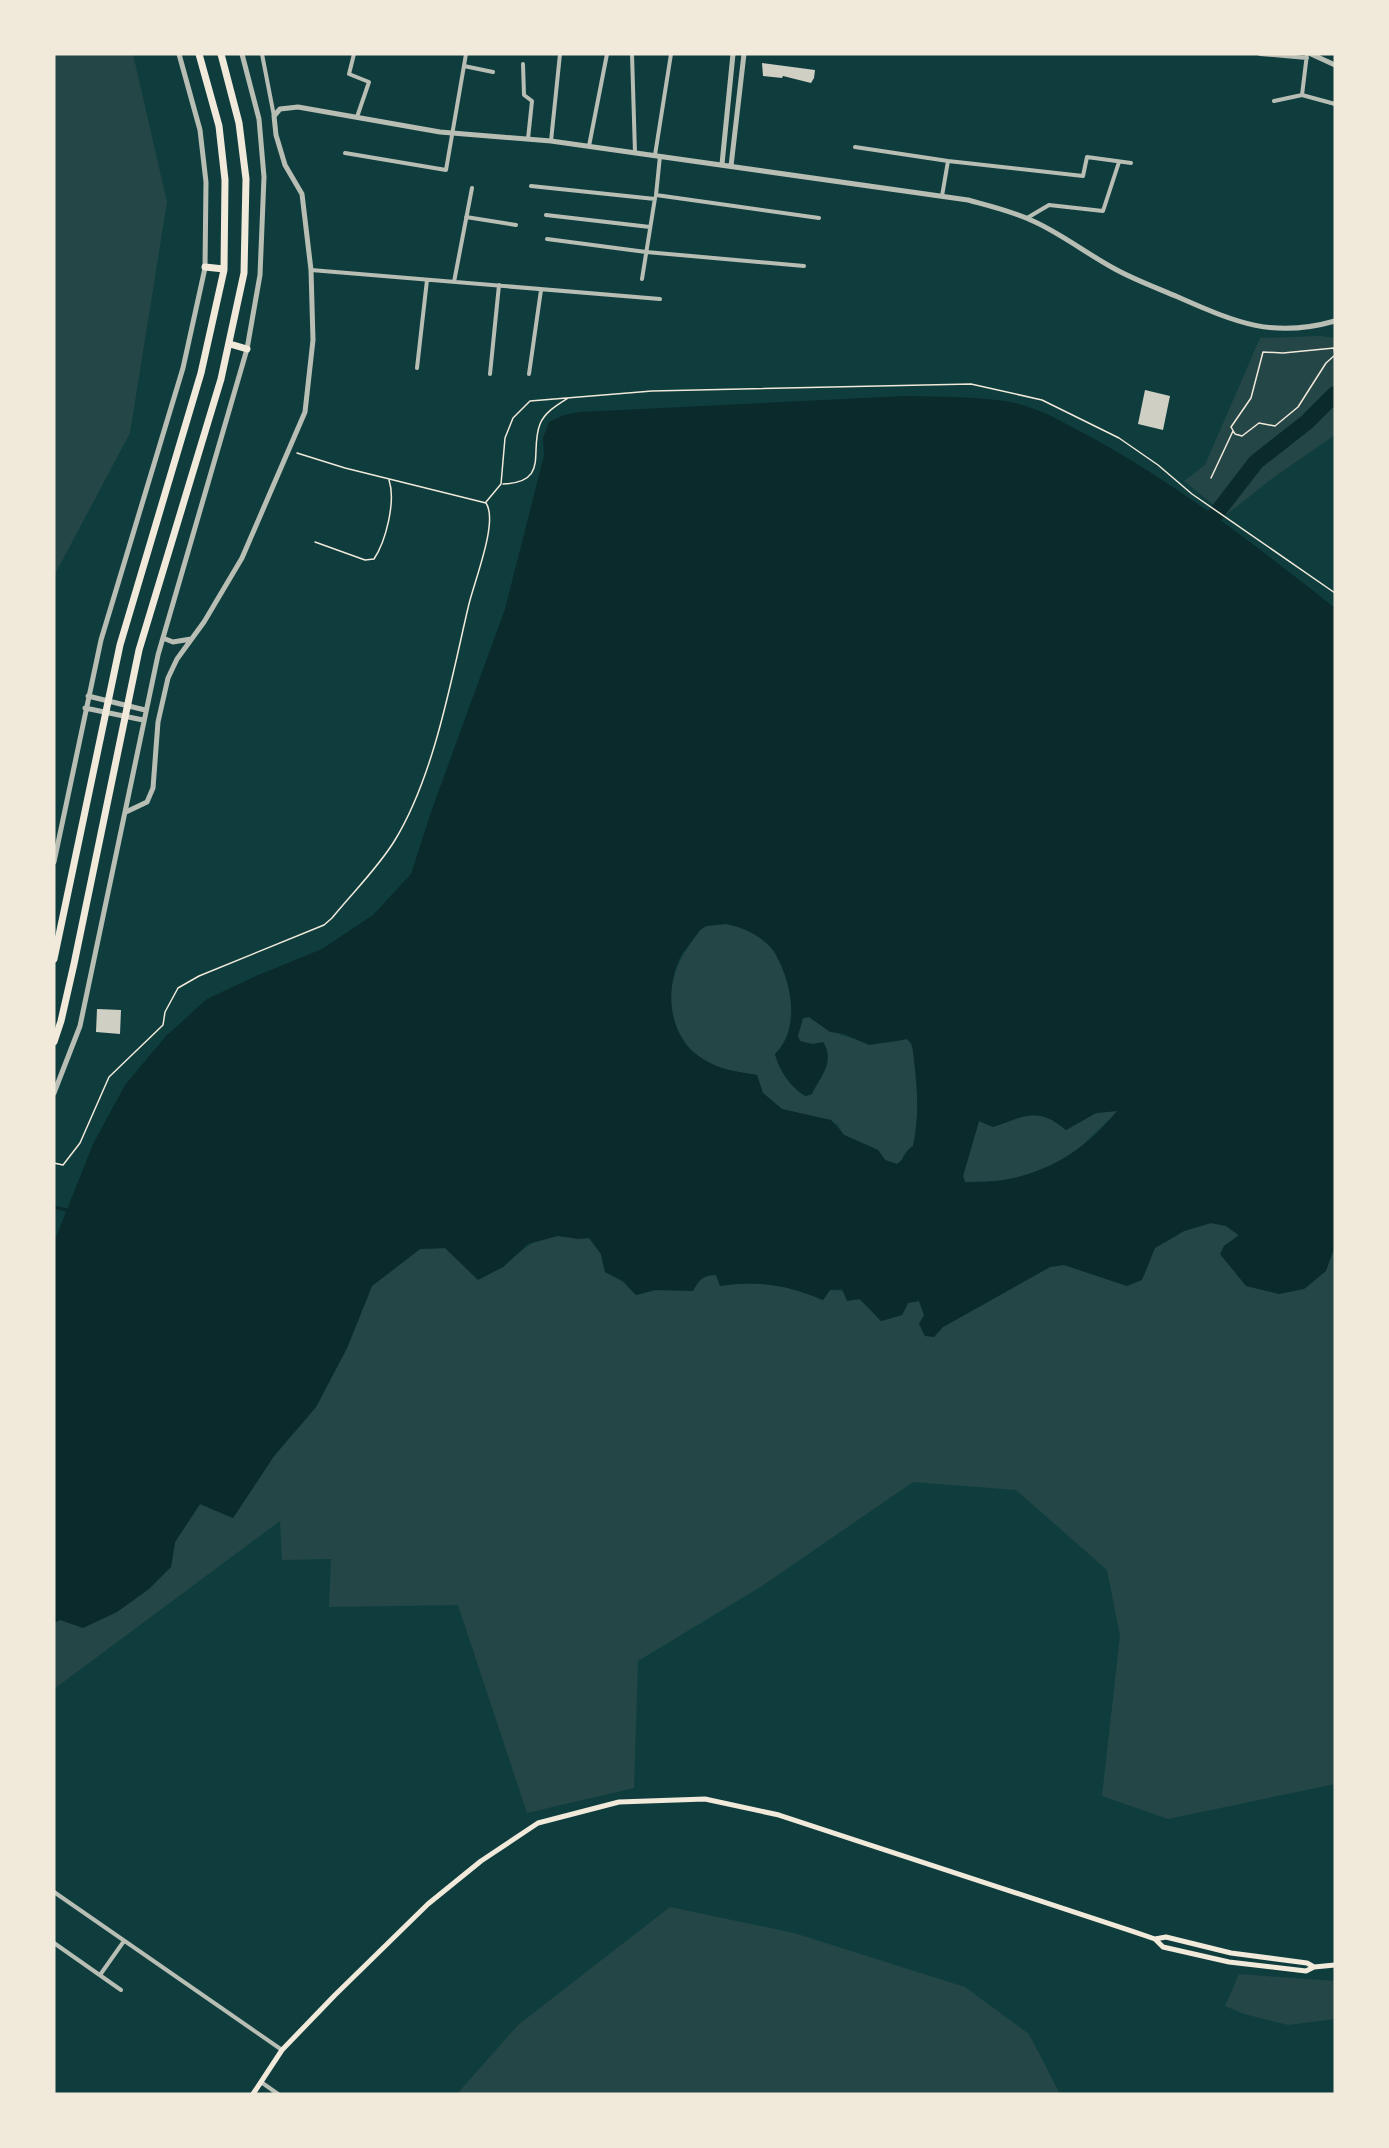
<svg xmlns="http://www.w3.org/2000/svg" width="1389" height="2148" font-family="'Work Sans',sans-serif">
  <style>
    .green { fill: #244646 }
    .water { fill: #0a2a2b; fill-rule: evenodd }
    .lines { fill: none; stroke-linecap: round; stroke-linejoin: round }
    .stream { stroke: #0a2a2b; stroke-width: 3 }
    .river { stroke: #0a2a2b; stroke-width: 16 }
    .building { fill: #cfcfc3 }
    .path { stroke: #f1e9da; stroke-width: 1.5 }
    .minor { stroke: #b8beb3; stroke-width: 4 }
    .tertiary { stroke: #b8beb3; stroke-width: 5 }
    .secondary { stroke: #f1e9da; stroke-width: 5 }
    .trunk { stroke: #f1e9da; stroke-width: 7 }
  </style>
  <rect width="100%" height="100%" fill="#0f3d3e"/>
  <path class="green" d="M54,54H133L167,202L130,433L54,576Z
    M1320,336L1335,338V435L1274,477L1226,515L1184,481L1205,465L1260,338Z
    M726,924C743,927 767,938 776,955C792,983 800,1029 775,1054C779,1070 791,1088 805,1096L812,1094V1044L800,1042L797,1036L803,1018L809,1017C837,1037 872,1049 907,1039C922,1053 918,1126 913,1146L904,1154L902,1160L897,1164L885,1160L878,1150L844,1135L837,1124L826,1119L806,1117L782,1109L763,1093L757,1075C738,1072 711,1069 696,1055C664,1024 664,981 689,946C693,940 697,932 703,928C709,924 719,925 726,924Z
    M1118,1111L1073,1154L1062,1161L1016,1180L965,1182L963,1176L979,1121L993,1127C1024,1117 1037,1105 1066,1130L1096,1113Z
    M1211,1223L1226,1226L1239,1236L1224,1246L1246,1286C1294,1297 1316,1296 1335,1246V1784L1168,1819L1102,1796L1120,1636L1107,1570L1016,1490L913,1482L762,1586L638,1661L634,1788L527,1813L458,1605L329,1607L331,1559L282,1560L280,1521L54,1689V1623L171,1567L175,1542L200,1504L233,1518L274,1456L316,1407L347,1348L372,1286L420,1249L445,1248L503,1267C519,1253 537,1234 561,1236C571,1237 579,1239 589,1238L601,1254L605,1272L623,1282L636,1295L698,1281L706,1275H716L720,1286C757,1281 788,1284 823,1300L830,1290C853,1289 866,1305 881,1321L902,1315L908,1303L919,1301L924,1315L943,1327L1050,1267L1064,1265L1127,1286L1155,1248L1184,1231Z
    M670,1907L794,1933L965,1987L1029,2034L1060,2094H457L518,2025Z
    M1239,1974L1335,1981V2019L1288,2025L1244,2014L1225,2006Z"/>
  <path class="water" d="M905,396C940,397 976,396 1010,402C1038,407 1064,423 1089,436C1180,486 1254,544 1335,608V1246L1326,1271L1304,1289L1279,1294L1246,1286L1220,1254L1224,1246L1239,1235L1226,1226L1211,1223L1184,1231L1155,1248L1142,1280L1127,1286L1064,1265L1050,1267L943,1327L934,1337L925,1336L919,1324L924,1315L919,1301L908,1303L902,1315L881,1321L860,1299L847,1301L842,1289L830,1290L823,1300C788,1285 757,1280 720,1286L716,1275C703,1275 699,1280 693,1291L654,1290L636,1295L623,1281L605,1272L601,1254L589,1238L578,1239L558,1236L528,1244L503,1267L478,1280L445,1248L420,1249L372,1286L347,1348L316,1407L274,1456L233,1518L200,1504L175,1542L171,1567L149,1589L117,1612L83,1628L60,1620L54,1623V1242L93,1144L125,1085L166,1036L207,999L256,976L322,949L373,915L411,874L431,812L505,609L544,455L543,438L549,422L564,415L580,412ZM726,924C744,927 767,938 776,955C792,983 801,1030 775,1054C779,1070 791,1088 806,1096L812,1094C820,1077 836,1062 823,1042L812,1044L800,1041L798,1036L803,1018L809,1017L830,1032L844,1034L869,1045L907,1039L912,1044C916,1077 921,1113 913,1146C905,1150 905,1159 897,1164L885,1160L878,1150L844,1135L831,1120L782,1109L763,1093L757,1075C737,1072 717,1069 700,1057C671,1039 665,995 677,965C681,952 693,941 700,930L706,926ZM1117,1111C1079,1159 1026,1185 965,1182L963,1176L979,1121L993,1127C1023,1117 1037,1105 1066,1130L1096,1113Z"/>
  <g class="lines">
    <path class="stream" d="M54,1207L67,1210"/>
    <path class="river" d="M1202,532L1256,462L1307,422L1335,394"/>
  </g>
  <path class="building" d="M762,63L815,70L814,78L811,83L783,76L782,78L763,76Z
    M1145,390L1170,396L1163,430L1138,424Z
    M97,1009L121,1010L120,1034L96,1032Z"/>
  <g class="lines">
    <path class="path" d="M1334,348L1335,355L1326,363L1298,407L1275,426L1259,423L1242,436L1235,434L1231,427L1251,398L1263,352L1283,353Z
      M1211,478L1233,431
      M503,484C550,482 529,452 540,424C545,412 557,405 568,398
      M486,502L501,484L505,438L513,418L530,401L652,391L971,384L1042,400L1119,438L1158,465L1192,494L1335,593
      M315,542L365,560L374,559C386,541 396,501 389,480
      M54,1163L63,1165L80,1143L109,1077L163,1025L165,1012L178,988L199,976L324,925L332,918C353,892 378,868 395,840C434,776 451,681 468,608C473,584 499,522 486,503L345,468L297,453"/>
    <path class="minor" d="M262,54L274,116
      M354,54L349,74L369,82L357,117
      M632,54L635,153
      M1260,54L1307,58
      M523,64L524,95L532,101L528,139
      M464,66L493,72
      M1302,95L1335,104
      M1274,101L1302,95L1307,54
      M551,141L560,54
      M589,146L607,54
      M855,147L948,161L1083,176L1087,157L1131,163
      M345,153L446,170L466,54
      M655,155L671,54
      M660,156L656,195L819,218
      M531,186L655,199
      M942,196L948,161
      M546,215L650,227
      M466,217L516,225
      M1027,218L1049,205L1103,211L1119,162
      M547,239L646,252L804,266
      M311,270L660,299
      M642,279L655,198
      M454,282L472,188
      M417,368L427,280
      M490,374L499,285
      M529,374L541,290
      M54,1892L282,2050
      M54,1943L121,1990
      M100,1975L124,1941
      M261,2082L278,2094"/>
    <path class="tertiary" d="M1311,54L1335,65
      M722,164L733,54
      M731,166L744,54
      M163,638L173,642L191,639
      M88,696L145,710
      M85,708L143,720
      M126,812L147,802L153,788L158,722L168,678L177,659L204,622L242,558L305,412L313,340L311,270L302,194L285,165L276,135L274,116L280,109L298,107L440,132L551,141L968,200C990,206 1012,211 1033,221C1062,234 1087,254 1115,269C1135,280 1157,288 1178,297C1235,322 1272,339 1335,321
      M54,862L101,640L183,368L205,268L206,182L200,130L179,54
      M54,1093L80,1026L158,655L247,349L260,275L264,177L259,119L242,54"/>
    <path class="secondary" d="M1155,1939L1166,1937L1231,1953L1307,1963L1314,1967
      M253,2094L282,2050L335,1995L428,1904L481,1861L538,1823L619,1802L705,1799L779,1815L1132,1931L1155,1939L1163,1947L1229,1962L1306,1971L1314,1967L1335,1965"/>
    <path class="trunk" d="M205,267L224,269
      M230,344L247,349
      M54,959L120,645L201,373L224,270L225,180L219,126L199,54
      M54,1042L61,1021L74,964L139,650L221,379L244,273L246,179L239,123L221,54"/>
  </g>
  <rect width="1389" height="2148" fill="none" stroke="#f1e9da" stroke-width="111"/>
</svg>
